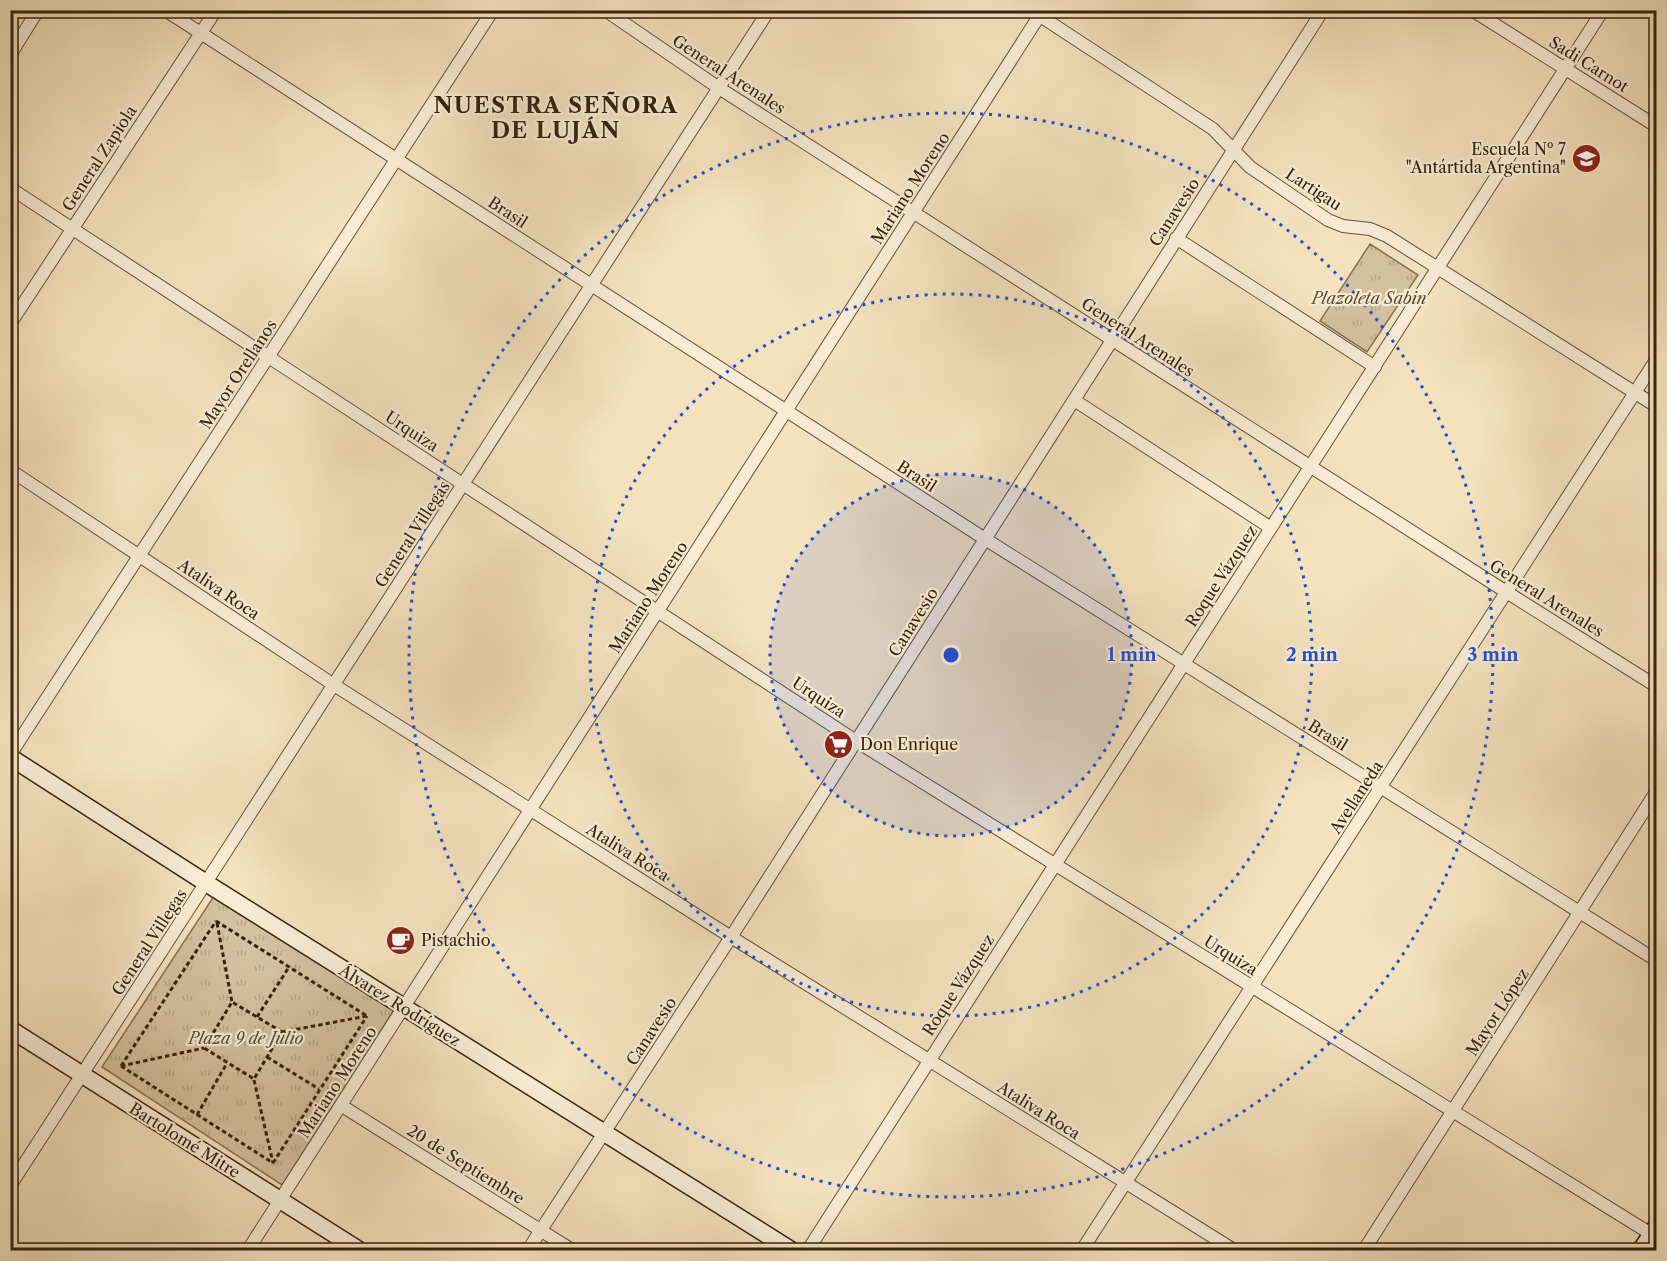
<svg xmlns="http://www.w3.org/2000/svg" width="1667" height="1261" font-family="'Libre Caslon Text',serif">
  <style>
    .park { fill: url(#park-tufts); stroke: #867257; stroke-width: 1.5 }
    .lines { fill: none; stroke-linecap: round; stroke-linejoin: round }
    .minor-casing { stroke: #66523a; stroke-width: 14 }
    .secondary-casing { stroke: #37220e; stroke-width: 19 }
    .path { stroke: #37220e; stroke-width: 3; stroke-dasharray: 4.5 3; stroke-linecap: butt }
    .minor { stroke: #f8ecd5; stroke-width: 12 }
    .secondary { stroke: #f8ecd5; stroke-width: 16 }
    .ring { fill: none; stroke: #1d4ed8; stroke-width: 3; stroke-dasharray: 3 6 }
    .labels { text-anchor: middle; stroke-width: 4.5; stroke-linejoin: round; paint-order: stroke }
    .street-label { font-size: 16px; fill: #37220e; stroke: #f8ecd5 }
    .poi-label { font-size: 16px; fill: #37220e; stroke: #f8ecd5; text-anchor: start }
    .park-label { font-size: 16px; font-style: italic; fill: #5e4a32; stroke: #f8ecd5 }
    .district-label { font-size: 22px; font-weight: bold; letter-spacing: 1.5px; fill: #37220e; stroke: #f8ecd5 }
    .centre { fill: #1d4ed8; stroke: #f8ecd5; stroke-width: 3 }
    .ring-label { font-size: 18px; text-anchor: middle; font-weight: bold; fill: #1d4ed8; stroke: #f8ecd5; stroke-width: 4.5; stroke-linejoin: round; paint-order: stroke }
  </style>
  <defs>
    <pattern id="park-tufts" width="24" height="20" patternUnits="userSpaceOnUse" patternTransform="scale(1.5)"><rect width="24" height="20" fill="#d4c1a0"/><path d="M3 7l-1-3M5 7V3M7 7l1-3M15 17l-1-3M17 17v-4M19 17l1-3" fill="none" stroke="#b7a689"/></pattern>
  </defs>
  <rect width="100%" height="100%" fill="#f4e2be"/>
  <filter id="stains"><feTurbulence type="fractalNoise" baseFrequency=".00333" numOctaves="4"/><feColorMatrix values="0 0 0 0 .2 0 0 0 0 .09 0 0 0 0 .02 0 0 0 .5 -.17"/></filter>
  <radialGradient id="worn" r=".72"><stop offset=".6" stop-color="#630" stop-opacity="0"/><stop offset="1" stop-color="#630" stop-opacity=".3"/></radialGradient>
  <path class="park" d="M1370,244L1418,275L1367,352L1320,321Z
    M214,896L394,1010L282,1185L102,1067Z"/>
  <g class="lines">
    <defs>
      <path id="minor" d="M165,10L985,539L1656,960
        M605,10L719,88L1508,593L1656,686
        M1031,10L1213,129L1250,167L1328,220L1343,226L1370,229L1387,236L1656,406
        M1472,10L1656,126
        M10,55L38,10
        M10,188L856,741L1656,1237
        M1176,238L1375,367
        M10,324L216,10
        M1074,400L1271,528
        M10,470L334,685L731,937L1234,1250
        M10,755L493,10
        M342,1106L572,1250
        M10,1186L769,10
        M248,1250L1043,10
        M528,1250L731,937L1323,10
        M808,1250L1603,10
        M1082,1250L1656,360
        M1364,1250L1656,792"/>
      <path id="secondary" d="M10,757L206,883L791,1250
        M10,1029L359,1250
        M1641,1250L1656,1227"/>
    </defs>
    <use href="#minor" class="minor-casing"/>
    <use href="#secondary" class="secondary-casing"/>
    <path class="path" d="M216,921L367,1016
      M217,923L232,1002
      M257,1017L289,967
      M282,1032L232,1002L204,1048L254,1079L282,1032L367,1016
      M267,1057L319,1089
      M121,1066L273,1163
      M121,1066L216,921
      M121,1066L204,1048
      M254,1080L273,1163
      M197,1115L227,1063
      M273,1163L367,1016"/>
    <use href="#minor" class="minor"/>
    <use href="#secondary" class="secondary"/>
  </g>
  <circle cx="951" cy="655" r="181" fill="#1d4ed8" fill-opacity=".12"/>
  <g class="ring">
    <circle cx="951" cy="655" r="181"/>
    <circle cx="951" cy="655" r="361"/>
    <circle cx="951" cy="655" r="542"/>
  </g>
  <defs>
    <symbol id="school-disc" viewBox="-11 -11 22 22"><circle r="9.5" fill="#8f2418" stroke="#f8ecd5"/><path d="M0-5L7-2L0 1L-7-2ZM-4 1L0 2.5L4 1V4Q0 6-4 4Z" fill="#fff"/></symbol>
    <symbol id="supermarket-disc" viewBox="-11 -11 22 22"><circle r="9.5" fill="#8f2418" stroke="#f8ecd5"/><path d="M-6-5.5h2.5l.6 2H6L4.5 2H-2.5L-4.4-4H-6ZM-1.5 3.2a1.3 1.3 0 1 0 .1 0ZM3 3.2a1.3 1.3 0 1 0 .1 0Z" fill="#fff"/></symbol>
    <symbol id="cafe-disc" viewBox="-11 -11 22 22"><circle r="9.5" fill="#8f2418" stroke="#f8ecd5"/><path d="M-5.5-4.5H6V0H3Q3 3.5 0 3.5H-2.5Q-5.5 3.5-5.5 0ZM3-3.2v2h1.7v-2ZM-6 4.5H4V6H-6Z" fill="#fff"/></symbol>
  </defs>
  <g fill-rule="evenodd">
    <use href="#school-disc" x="1570" y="142" width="33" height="33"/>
    <use href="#supermarket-disc" x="822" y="728" width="33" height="33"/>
    <use href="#cafe-disc" x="384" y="924" width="33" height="33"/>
  </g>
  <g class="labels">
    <g class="street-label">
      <text transform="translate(1589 64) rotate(32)" y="6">Sadi Carnot</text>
      <text transform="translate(729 74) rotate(33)" y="6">General Arenales</text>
      <text transform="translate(99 158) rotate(-57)" y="6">General Zapiola</text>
      <text transform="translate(910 188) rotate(-57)" y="6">Mariano Moreno</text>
      <text transform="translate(1314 189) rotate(33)" y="6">Lartigau</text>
      <text transform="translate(508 212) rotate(33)" y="6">Brasil</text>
      <text transform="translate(1174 212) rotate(-57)" y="6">Canavesio</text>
      <text transform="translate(1138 337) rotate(33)" y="6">General Arenales</text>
      <text transform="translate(238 374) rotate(-57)" y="6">Mayor Orellanos</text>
      <text transform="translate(412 431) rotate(33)" y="6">Urquiza</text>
      <text transform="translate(917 476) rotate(33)" y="6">Brasil</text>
      <text transform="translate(412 534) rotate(-57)" y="6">General Villegas</text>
      <text transform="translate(1221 576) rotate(-57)" y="6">Roque Vázquez</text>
      <text transform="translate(219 589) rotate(34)" y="6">Ataliva Roca</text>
      <text transform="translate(648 597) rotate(-57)" y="6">Mariano Moreno</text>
      <text transform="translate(1547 598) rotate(32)" y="6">General Arenales</text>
      <text transform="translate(913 622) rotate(-58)" y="6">Canavesio</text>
      <text transform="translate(819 697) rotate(33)" y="6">Urquiza</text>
      <text transform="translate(1328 735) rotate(32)" y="6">Brasil</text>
      <text transform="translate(1356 797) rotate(-57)" y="6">Avellaneda</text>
      <text transform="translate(628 852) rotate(32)" y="6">Ataliva Roca</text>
      <text transform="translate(149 942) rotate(-57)" y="6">General Villegas</text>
      <text transform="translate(1231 955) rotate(32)" y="6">Urquiza</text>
      <text transform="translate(958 985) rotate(-57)" y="6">Roque Vázquez</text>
      <text transform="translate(400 1005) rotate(32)" y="6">Álvarez Rodríguez</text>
      <text transform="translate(1497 1012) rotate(-57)" y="6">Mayor López</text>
      <text transform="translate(651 1031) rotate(-57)" y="6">Canavesio</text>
      <text transform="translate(337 1082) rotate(-57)" y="6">Mariano Moreno</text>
      <text transform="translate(1039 1110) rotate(32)" y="6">Ataliva Roca</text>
      <text transform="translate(185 1140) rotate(32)" y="6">Bartolomé Mitre</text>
      <text transform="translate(466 1164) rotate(32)" y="6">20 de Septiembre</text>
    </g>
    <g class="poi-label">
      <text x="1566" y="155" text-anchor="end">Escuela Nº 7<tspan x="1566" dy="18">"Antártida Argentina"</tspan></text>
      <text x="860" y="750">Don Enrique</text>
      <text x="421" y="946">Pistachio</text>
    </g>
    <g class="park-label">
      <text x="1369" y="304">Plazoleta Sabin</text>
      <text x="246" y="1044">Plaza 9 de Julio</text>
    </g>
    <g class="district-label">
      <text x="556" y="113">NUESTRA SEÑORA<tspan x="556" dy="25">DE LUJÁN</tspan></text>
    </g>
  </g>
  <circle cx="951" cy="655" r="9" class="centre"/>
  <g class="ring-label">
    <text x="1132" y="661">1 min</text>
    <text x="1312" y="661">2 min</text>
    <text x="1493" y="661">3 min</text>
  </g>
  <rect width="1667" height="1261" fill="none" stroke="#f4e2be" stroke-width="36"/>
  <rect x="12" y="12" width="1643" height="1237" fill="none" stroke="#37220e" stroke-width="3"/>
  <rect x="18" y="18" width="1631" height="1225" fill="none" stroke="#37220e" stroke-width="1.5"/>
  <rect width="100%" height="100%" filter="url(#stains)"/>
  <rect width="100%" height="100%" fill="url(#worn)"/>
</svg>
